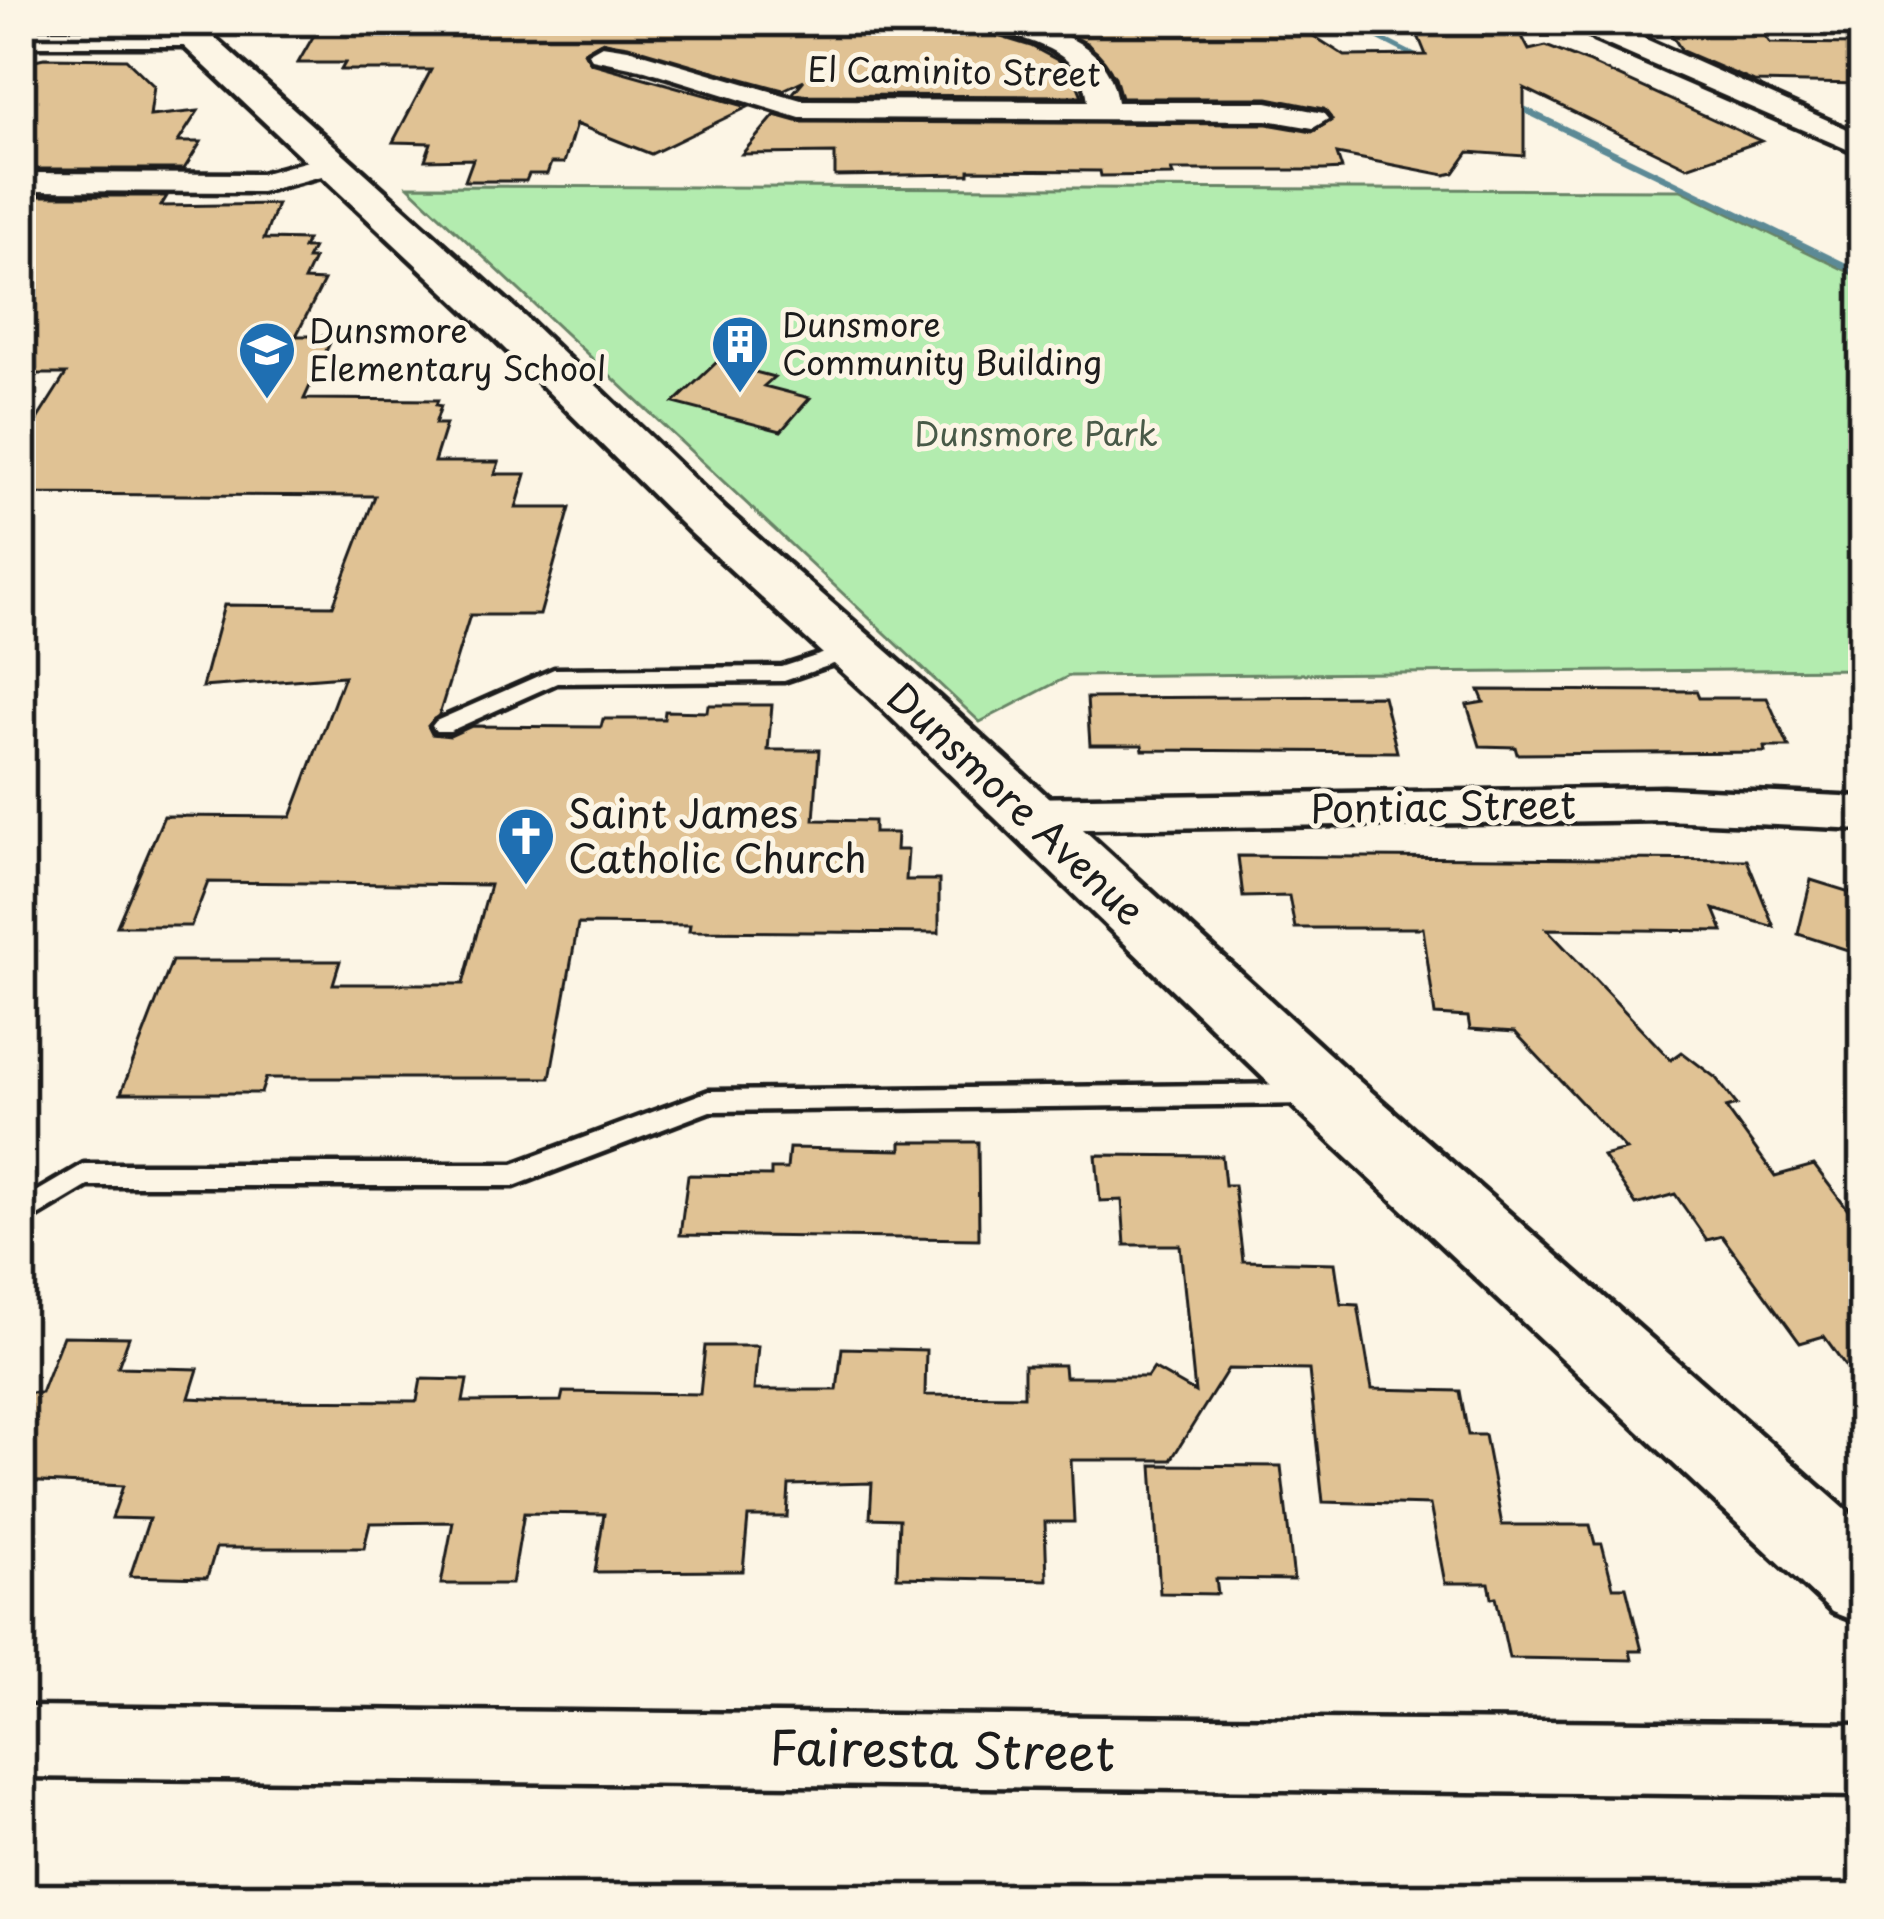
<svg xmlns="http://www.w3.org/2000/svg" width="1884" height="1919" font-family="'Playpen Sans',sans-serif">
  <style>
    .green { fill: #b3ecaf; stroke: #688466; stroke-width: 3 }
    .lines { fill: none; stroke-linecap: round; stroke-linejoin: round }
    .stream { fill: #5c8a96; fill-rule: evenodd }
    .building { fill: #e0c294; stroke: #1c1c1c; stroke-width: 3 }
    .lane-casing { stroke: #1c1c1c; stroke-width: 9 }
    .street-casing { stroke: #1c1c1c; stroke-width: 9 }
    .secondary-casing { stroke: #1c1c1c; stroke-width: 9 }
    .lane { fill: #fcf5e5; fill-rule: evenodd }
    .street { fill: #fcf5e5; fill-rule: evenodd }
    .secondary { fill: #fcf5e5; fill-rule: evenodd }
    .labels { text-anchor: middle; stroke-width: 10; stroke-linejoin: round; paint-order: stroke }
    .far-street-label { font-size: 33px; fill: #1c1c1c; stroke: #fcf5e5 }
    .far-poi-label { font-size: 33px; fill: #1c1c1c; stroke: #fcf5e5; text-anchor: start }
    .far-park-label { font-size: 33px; fill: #495a48; stroke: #fcf5e5 }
    .street-label { font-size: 39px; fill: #1c1c1c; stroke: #fcf5e5 }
    .poi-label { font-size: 39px; fill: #1c1c1c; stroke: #fcf5e5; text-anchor: start }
    .near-street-label { font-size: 48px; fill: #1c1c1c; stroke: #fcf5e5 }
  </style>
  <rect width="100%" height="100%" fill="#fcf5e5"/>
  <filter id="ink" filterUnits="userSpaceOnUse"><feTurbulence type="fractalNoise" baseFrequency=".00833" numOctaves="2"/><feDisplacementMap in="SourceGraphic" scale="24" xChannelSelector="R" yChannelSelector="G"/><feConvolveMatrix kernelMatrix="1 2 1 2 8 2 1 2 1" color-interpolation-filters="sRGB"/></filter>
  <g filter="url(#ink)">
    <path class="green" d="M408,186L1681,190L1863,279V669L1069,676L980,722Z"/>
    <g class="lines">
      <path class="stream" d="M1341,21H1351L1432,62L1425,64Z
        M1506,100H1512L1863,271V278L1506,104Z"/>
    </g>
    <path class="building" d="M322,21H736L774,34L803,21H974L981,31L1031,46L1061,62L1072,72L1082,96L802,95L793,93L804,80L783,90L603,41L584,52L591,63L748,107L651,154L576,124L564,163H551L547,174H529L526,181H465L473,159L425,160L431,143L393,142L431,70H341L345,63H298Z
      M1029,21H1290L1345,56L1426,55L1412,21H1514L1529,50L1546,46L1587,62L1761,141L1687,167L1524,88V156L1469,152L1454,173L1445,175L1337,154L1342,169L1324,170H1171L1173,175L1101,176L1100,171L969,170V174L835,176V153L742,154L775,115L800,122L1267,124L1312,132L1332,120L1324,109L1268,98H1121L1115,77L1087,43Z
      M1663,21H1755L1770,43L1863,44V84L1754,82L1682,51Z
      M44,58L126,59L154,86L150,116L198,111L178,142H201L184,169H21V63Z
      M21,196H167L161,206L277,204L264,239L307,240L303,248H313L307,259H314L304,280L324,281L296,336H333L304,399L438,400L436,405L441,406L435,424H446L434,462H499L495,474H526L516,508H570L540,615H470L439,715L428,726L432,734L450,736L472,726L601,727L603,719H664L665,711L707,712L708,705H772L768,750H819L814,820L874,821V833H897L896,850H908L906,880H939V933L689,931L690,925L578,924L550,1078H266L261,1093H121L172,961H340L333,984H463L490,885L208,882L191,926H117L164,816L291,817L344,676L202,687L224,605L333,606L375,496L21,494V445L66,374H21Z
      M717,362L774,377L764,386L810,398L781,431L674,403Z
      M1479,690L1696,691L1699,698H1767L1789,747H1764L1765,752L1517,754L1515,747L1480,746L1467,705L1484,702Z
      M1383,696L1397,752L1143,750L1142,745H1090L1087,698Z
      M1238,856L1747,860L1774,927L1714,909L1723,931L1547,929L1671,1060L1682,1052L1716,1078L1737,1105L1726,1108L1775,1176L1814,1165L1863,1230V1390L1824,1336L1800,1343L1722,1236L1707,1240L1675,1194L1636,1205L1603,1156L1626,1150L1515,1032L1470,1029L1468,1017L1435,1015L1423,928H1295L1289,896L1243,897Z
      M1811,880L1863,896V955L1798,934Z
      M901,1142H978L979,1239L680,1235L688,1175L771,1176V1169H787L789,1148L901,1150Z
      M1096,1155L1222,1156L1225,1185H1234L1243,1261L1335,1263L1341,1304L1358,1305L1372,1389L1460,1391L1468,1435H1485L1502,1525H1590L1595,1544H1602L1613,1587H1626L1642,1651H1630L1632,1660L1509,1658L1496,1597L1492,1598L1489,1583H1445L1430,1505L1323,1502L1309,1370L1228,1369L1171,1460H1071L1074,1522H1045L1047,1580L897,1577L899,1519L870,1518L872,1483L789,1485L787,1517H748L743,1571L595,1572L604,1514L524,1513L512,1584H441L453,1522L370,1523L364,1548H216L207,1578L130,1576L149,1519L112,1518L123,1486L21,1481V1393H41L63,1336L129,1337L118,1367L198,1369L189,1398L231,1400L417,1401L421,1379L467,1380L463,1402L561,1401L563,1392L700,1394L705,1346H758L754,1390H837L842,1348L926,1350L925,1395L1024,1396V1365H1064L1065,1377H1147L1153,1368L1195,1392L1180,1245H1125L1122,1200L1100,1201Z
      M1152,1465L1281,1466L1294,1580L1216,1579L1218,1594L1160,1593Z"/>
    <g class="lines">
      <defs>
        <path id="lane" d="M850,645L857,646V656L784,681L557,683L450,731H436L432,726L436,721L554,669L782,667Z
          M1311,1084L1320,1087L1324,1094L1320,1101L1311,1104L710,1111L514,1186H88L31,1220L21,1216V1201L84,1164H513L709,1091Z"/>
        <path id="street" d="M978,21C1033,21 1110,34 1117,102H1267L1323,113L1328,119L1313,128L1267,120L800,118L645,70L592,59L588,53L602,45L628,49L801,100L1088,101C1084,49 1024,39 982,27Z
          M1574,21H1605L1863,136V156L1594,39Z
          M21,30H193L207,38L193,46H21Z
          M330,155L341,157L345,164L341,171L261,192L21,191V173L260,174Z
          M1664,788L1863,797V829L1664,820L1023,830L1006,826L999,814L1006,802L1023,798Z
          M21,1707L1863,1724V1796L21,1777Z"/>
        <path id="secondary" d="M157,21H196L525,317L726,510L911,672L1351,1074L1863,1525V1624L1832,1612L1301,1114L871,698L690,532L493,337Z"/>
      </defs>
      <use href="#lane" class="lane-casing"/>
      <use href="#street" class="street-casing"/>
      <use href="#secondary" class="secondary-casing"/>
      <use href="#lane" class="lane"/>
      <use href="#street" class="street"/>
      <use href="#secondary" class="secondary"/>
    </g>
  </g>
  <defs>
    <symbol id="building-pin" viewBox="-11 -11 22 30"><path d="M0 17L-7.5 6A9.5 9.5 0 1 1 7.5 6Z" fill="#1f6fb2" stroke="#fcf5e5"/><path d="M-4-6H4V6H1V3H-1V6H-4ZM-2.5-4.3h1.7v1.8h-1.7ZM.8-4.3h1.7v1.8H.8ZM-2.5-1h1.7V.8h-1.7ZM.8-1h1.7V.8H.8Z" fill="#fff"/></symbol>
    <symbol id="school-pin" viewBox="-11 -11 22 30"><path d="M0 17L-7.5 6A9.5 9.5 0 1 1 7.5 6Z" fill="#1f6fb2" stroke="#fcf5e5"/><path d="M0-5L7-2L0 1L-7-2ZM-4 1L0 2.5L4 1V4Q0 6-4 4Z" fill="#fff"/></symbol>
    <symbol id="church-pin" viewBox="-11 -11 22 30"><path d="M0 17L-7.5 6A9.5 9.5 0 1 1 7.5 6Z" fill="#1f6fb2" stroke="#fcf5e5"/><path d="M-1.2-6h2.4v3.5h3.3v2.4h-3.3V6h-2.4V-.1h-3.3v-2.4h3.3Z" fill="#fff"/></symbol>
  </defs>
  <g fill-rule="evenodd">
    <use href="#building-pin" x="707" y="311" width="66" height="90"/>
    <use href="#school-pin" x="234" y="317" width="66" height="90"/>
    <use href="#church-pin" x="493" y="803" width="66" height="90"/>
  </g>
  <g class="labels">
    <g class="far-street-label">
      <text transform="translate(954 72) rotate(1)" y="12">El Caminito Street</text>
    </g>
    <g class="far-poi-label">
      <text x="782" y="337">Dunsmore<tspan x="782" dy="38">Community Building</tspan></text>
      <text x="309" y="343">Dunsmore<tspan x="309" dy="38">Elementary School</tspan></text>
    </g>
    <g class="far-park-label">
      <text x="1036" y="446">Dunsmore Park</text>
    </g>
    <g class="street-label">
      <text transform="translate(1016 804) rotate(43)" y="14">Dunsmore Avenue</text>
      <text transform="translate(1443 807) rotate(-1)" y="14">Pontiac Street</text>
    </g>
    <g class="poi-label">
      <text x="568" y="828">Saint James<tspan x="568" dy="45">Catholic Church</tspan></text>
    </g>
    <g class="near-street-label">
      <text transform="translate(942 1751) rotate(1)" y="17">Fairesta Street</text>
    </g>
  </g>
  <rect width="1884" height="1919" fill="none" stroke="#fcf5e5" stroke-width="72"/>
  <rect x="36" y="36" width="1812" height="1847" fill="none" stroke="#1c1c1c" stroke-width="4.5" filter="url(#ink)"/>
</svg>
